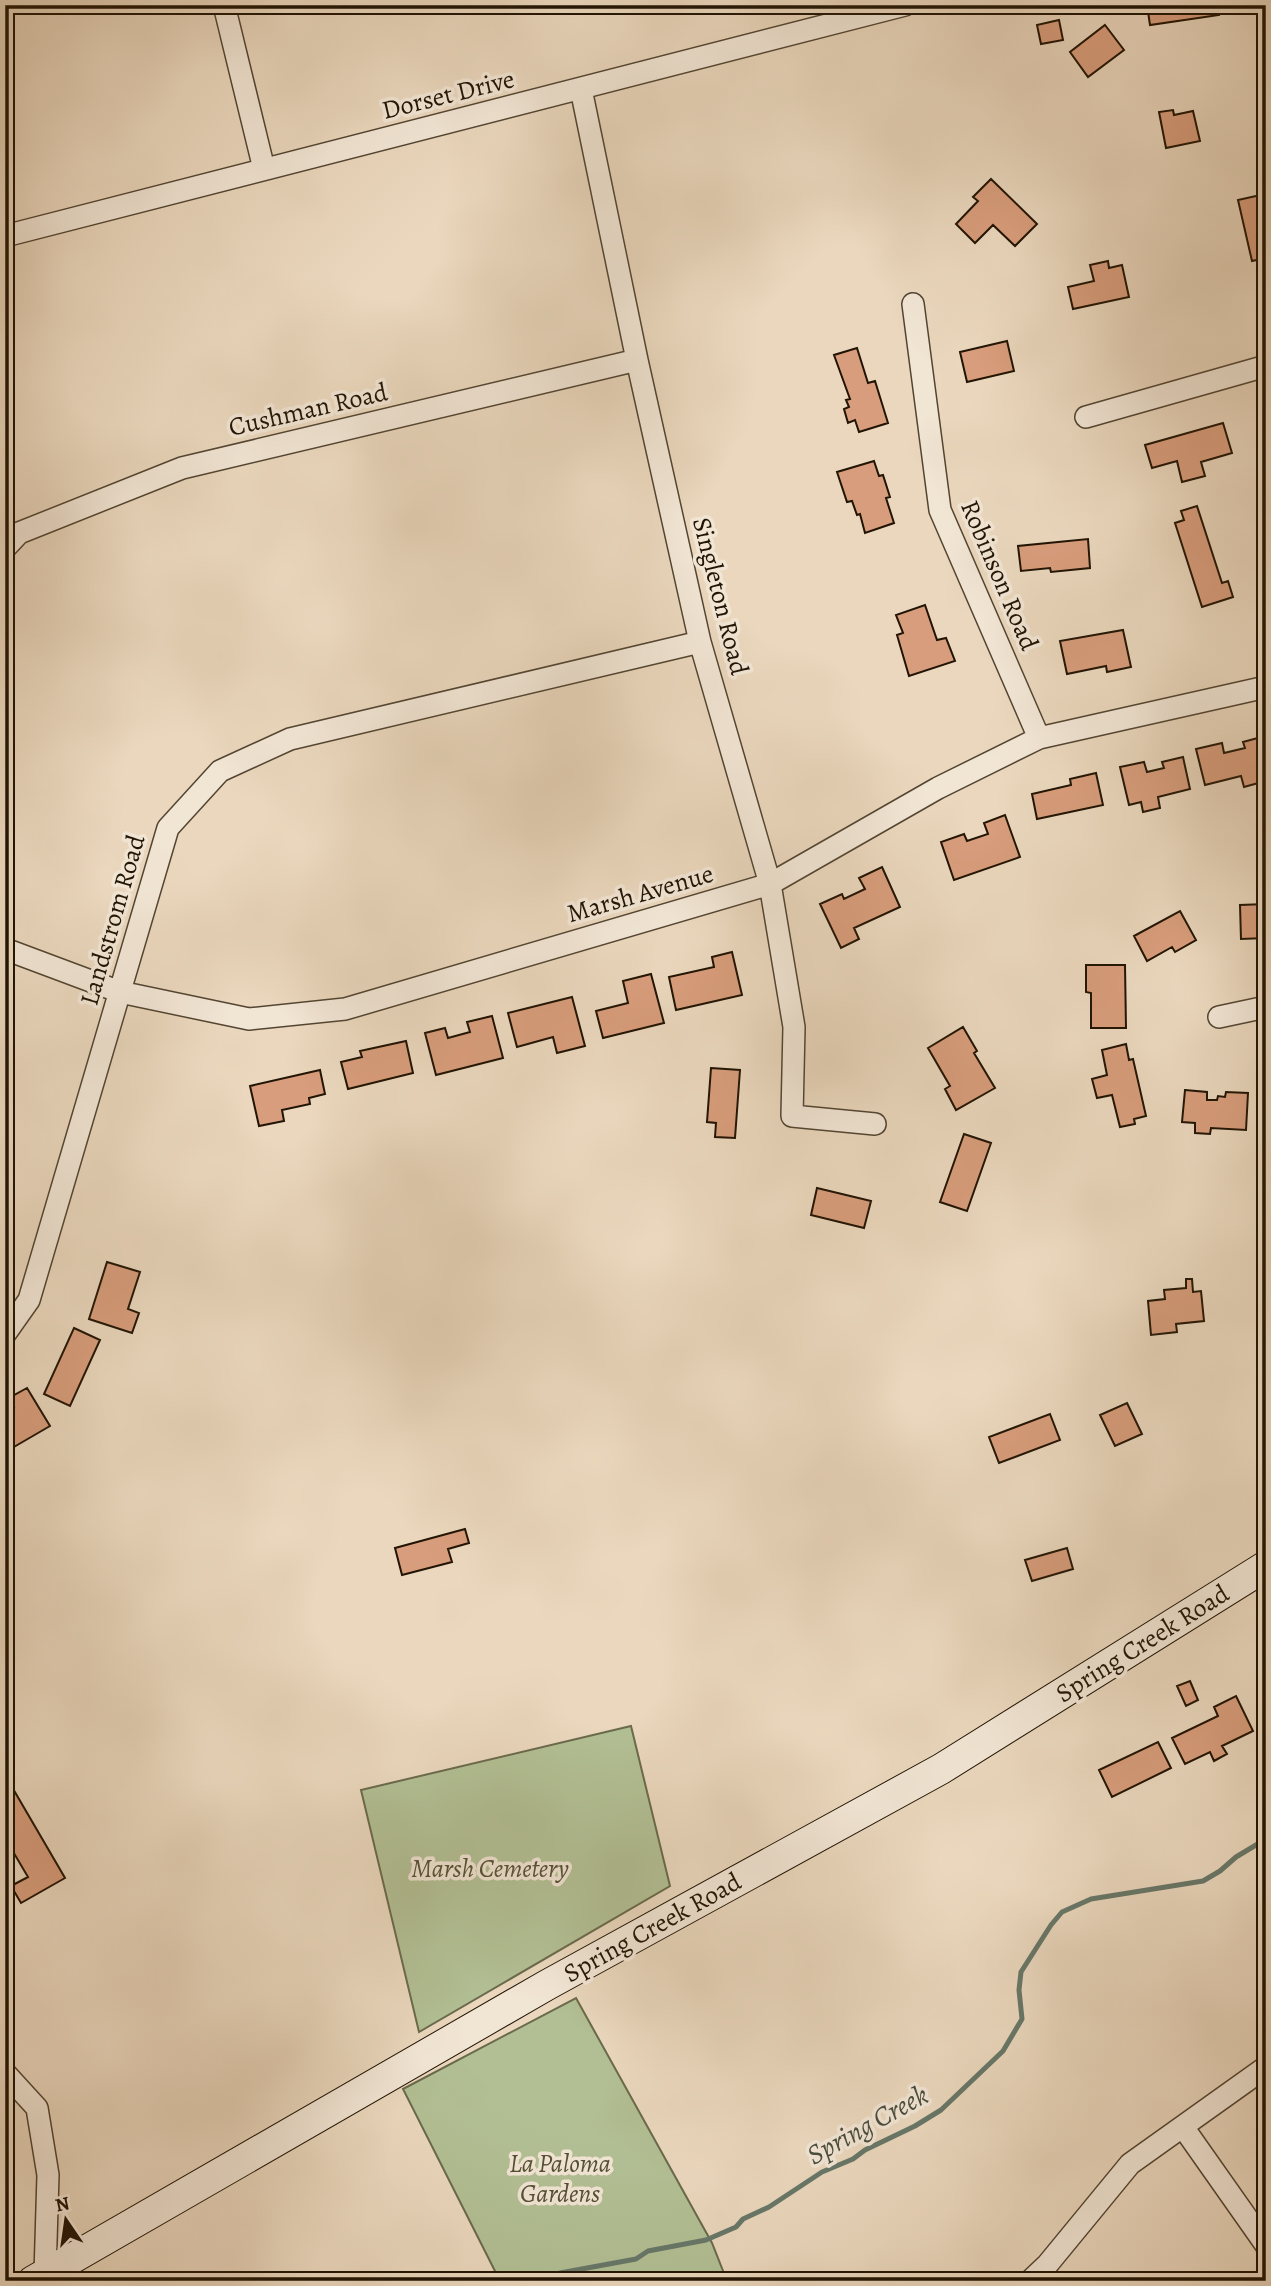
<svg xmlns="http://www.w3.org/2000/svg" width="1271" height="2286" font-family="Alegreya,serif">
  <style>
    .green { fill: #b2bf94; stroke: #6a6a4c; stroke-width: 2 }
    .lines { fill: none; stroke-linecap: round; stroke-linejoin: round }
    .stream { stroke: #687869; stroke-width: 5 }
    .building { fill: #d89d7c; stroke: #211404; stroke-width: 2 }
    .street-casing { stroke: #534532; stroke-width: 24 }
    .secondary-casing { stroke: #211404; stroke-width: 32 }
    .street { stroke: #f1e5d4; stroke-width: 21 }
    .secondary { stroke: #f1e5d4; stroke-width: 30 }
    .labels { text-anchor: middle; stroke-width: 7; stroke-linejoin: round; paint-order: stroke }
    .street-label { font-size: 26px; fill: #211404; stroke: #f1e5d4 }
    .park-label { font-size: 26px; font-style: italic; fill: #545036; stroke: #f1e5d4 }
    .water-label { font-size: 28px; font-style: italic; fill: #4b4e3f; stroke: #f1e5d4 }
  </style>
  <rect width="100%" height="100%" fill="#ead7bd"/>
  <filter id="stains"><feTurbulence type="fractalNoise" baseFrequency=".00286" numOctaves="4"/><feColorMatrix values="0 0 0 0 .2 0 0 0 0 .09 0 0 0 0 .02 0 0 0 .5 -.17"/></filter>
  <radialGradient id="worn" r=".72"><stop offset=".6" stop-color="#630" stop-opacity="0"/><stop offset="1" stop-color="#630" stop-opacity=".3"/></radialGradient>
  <path class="green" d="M631,1726L670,1886L419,2032L361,1790Z
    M576,1998L712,2243L727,2281H500L403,2089Z"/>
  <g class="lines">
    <path class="stream" d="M545,2281L560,2273L636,2259L648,2251L706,2240L736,2227L743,2219L769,2207L822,2172L853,2159L865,2150L915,2126L941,2110L1003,2051L1022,2019L1019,1990L1021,1972L1051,1925L1062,1912L1091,1899L1203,1881L1220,1871L1236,1857L1266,1839"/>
  </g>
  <path class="building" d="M1147,5H1217L1219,15L1150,25Z
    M1059,20L1063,40L1041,44L1037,25Z
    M1105,25L1124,50L1088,77L1070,52Z
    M1173,110L1174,115L1193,111L1200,141L1166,148L1159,112Z
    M991,179L1037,224L1015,246L993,225L975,243L956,224L978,201L973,197Z
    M1265,194L1266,258L1252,261L1238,200Z
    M1108,261L1109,268L1122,265L1129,297L1073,309L1068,287L1094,281L1090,265Z
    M1007,341L1014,371L967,382L960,352Z
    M857,348L868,383L875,381L888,423L859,432L855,420L848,423L844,409L849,407L846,400L850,399L834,355Z
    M1223,423L1232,453L1201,462L1205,476L1182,482L1177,461L1152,468L1145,445Z
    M874,461L879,476L883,475L890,497L886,498L894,523L865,533L860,514L857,515L852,501L847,502L837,472Z
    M1197,506L1222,583L1228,581L1233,597L1202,607L1175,523L1184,520L1181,511Z
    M1088,539L1090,568L1051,572L1050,568L1021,571L1018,546Z
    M925,605L937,640L946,638L955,661L909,676L897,635L903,633L896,615Z
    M1123,630L1131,667L1107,672L1106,666L1067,674L1060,641Z
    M1265,736L1266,771L1260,773L1262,782L1244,787L1241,776L1205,785L1196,749L1222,743L1224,753L1245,748L1243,742Z
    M1183,757L1190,789L1158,797L1160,808L1143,812L1141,802L1129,805L1120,767L1144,762L1147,772L1164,768L1162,762Z
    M1096,773L1103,805L1037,819L1032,794L1071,785L1070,779Z
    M1005,815L1020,857L954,880L941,842L964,834L967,841L988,834L984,823Z
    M882,867L900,907L854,928L859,939L841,948L820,904L842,894L844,899L865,889L859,878Z
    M1266,904V938L1241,939L1240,905Z
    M1180,911L1196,940L1175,952L1172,947L1147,961L1134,936Z
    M732,952L742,995L676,1010L669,977L714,967L712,957Z
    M1086,965H1125L1126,1028H1091V993L1086,992Z
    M651,974L664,1023L603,1038L596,1011L628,1003L623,981Z
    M572,997L585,1046L557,1053L553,1037L517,1047L508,1013Z
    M492,1016L503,1058L436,1075L425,1033L445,1028L448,1038L470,1032L467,1022Z
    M963,1027L977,1051L974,1053L995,1088L956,1110L945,1089L950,1086L928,1048Z
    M406,1041L413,1073L348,1089L341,1062L362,1057L360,1051Z
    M1126,1044L1129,1060L1133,1059L1146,1116L1134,1119L1135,1124L1120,1127L1112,1095L1097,1098L1092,1079L1107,1075L1102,1050Z
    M711,1068L740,1070L735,1138L715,1137L716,1123L707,1122Z
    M320,1070L325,1094L309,1098L310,1104L282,1110L284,1121L259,1126L250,1086Z
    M1185,1090L1207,1092V1100H1217L1218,1096L1225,1097L1226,1092L1248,1093L1246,1130L1211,1128L1210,1134L1195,1133V1123L1182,1122Z
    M964,1134L991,1143L967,1211L940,1202Z
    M817,1188L871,1201L864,1228L811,1215Z
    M107,1262L140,1272L128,1309L139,1313L132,1333L89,1319Z
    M1186,1279H1192L1193,1292L1201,1291L1204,1321L1176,1324L1177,1332L1151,1335L1148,1301L1165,1299L1164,1290L1186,1288Z
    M74,1328L100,1340L70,1406L44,1394Z
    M27,1388L50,1426L7,1451L5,1448V1412L14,1407L9,1398Z
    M1127,1403L1142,1434L1115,1446L1100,1415Z
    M1050,1414L1060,1440L999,1463L989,1437Z
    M465,1529L469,1543L448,1549L452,1562L402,1575L395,1548Z
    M1067,1548L1073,1569L1032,1581L1025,1560Z
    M1190,1681L1198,1700L1186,1706L1177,1686Z
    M1236,1696L1253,1731L1222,1746L1227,1754L1214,1761L1210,1752L1185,1764L1172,1738L1218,1716L1214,1707Z
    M1158,1742L1171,1768L1112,1797L1099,1770Z
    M5,1775L65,1878L21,1903L11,1886L28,1877L5,1838L8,1835L5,1830Z"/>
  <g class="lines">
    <defs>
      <path id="street" d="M224,5L264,169
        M581,89L637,360L700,642L770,884L794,1027L792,1116L875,1124
        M5,236L905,5
        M913,304L940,510L1039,738
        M1086,417L1266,366
        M5,548L19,533L182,468L637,360
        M5,949L120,992L249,1019L345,1009L770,884L938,788L1039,738L1266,687
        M1219,1017L1266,1007
        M5,1334L29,1300L168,828L220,771L290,739L700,642
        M5,2073L37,2108L48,2175L45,2274
        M1183,2127L1266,2245
        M1030,2281L1047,2265L1130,2164L1266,2067"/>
      <path id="secondary" d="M33,2281L547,1985L941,1769L1266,1566"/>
    </defs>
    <use href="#street" class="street-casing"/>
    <use href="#secondary" class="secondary-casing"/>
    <use href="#street" class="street"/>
    <use href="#secondary" class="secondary"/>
  </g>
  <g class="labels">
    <g class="street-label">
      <text transform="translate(448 94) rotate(-14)" y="9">Dorset Drive</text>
      <text transform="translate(308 409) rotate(-13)" y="9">Cushman Road</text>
      <text transform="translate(1000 575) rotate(67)" y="9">Robinson Road</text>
      <text transform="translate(721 596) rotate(76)" y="9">Singleton Road</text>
      <text transform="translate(640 893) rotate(-16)" y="9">Marsh Avenue</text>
      <text transform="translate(112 920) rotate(-74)" y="9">Landstrom Road</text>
      <text transform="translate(1142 1643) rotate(-32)" y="9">Spring Creek Road</text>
      <text transform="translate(652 1927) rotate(-29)" y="9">Spring Creek Road</text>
    </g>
    <g class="park-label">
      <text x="490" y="1877">Marsh Cemetery</text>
      <text x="560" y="2172">La Paloma<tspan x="560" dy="30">Gardens</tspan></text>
    </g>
    <g class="water-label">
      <text transform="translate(867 2124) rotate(-29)" y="10">Spring Creek</text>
    </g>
  </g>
  <rect width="1271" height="2286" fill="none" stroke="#ead7bd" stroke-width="28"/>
  <rect x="7" y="7" width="1257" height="2272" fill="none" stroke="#211404" stroke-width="3.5"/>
  <rect x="14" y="14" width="1243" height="2258" fill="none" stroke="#211404" stroke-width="2"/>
  <g transform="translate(66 2220) rotate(347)" stroke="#f1e5d4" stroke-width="5" paint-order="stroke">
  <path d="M0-5L12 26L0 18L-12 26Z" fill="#211404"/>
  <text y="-10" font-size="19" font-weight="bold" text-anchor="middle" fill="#211404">N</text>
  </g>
  <rect width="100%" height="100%" filter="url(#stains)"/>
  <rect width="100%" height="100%" fill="url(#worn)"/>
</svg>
